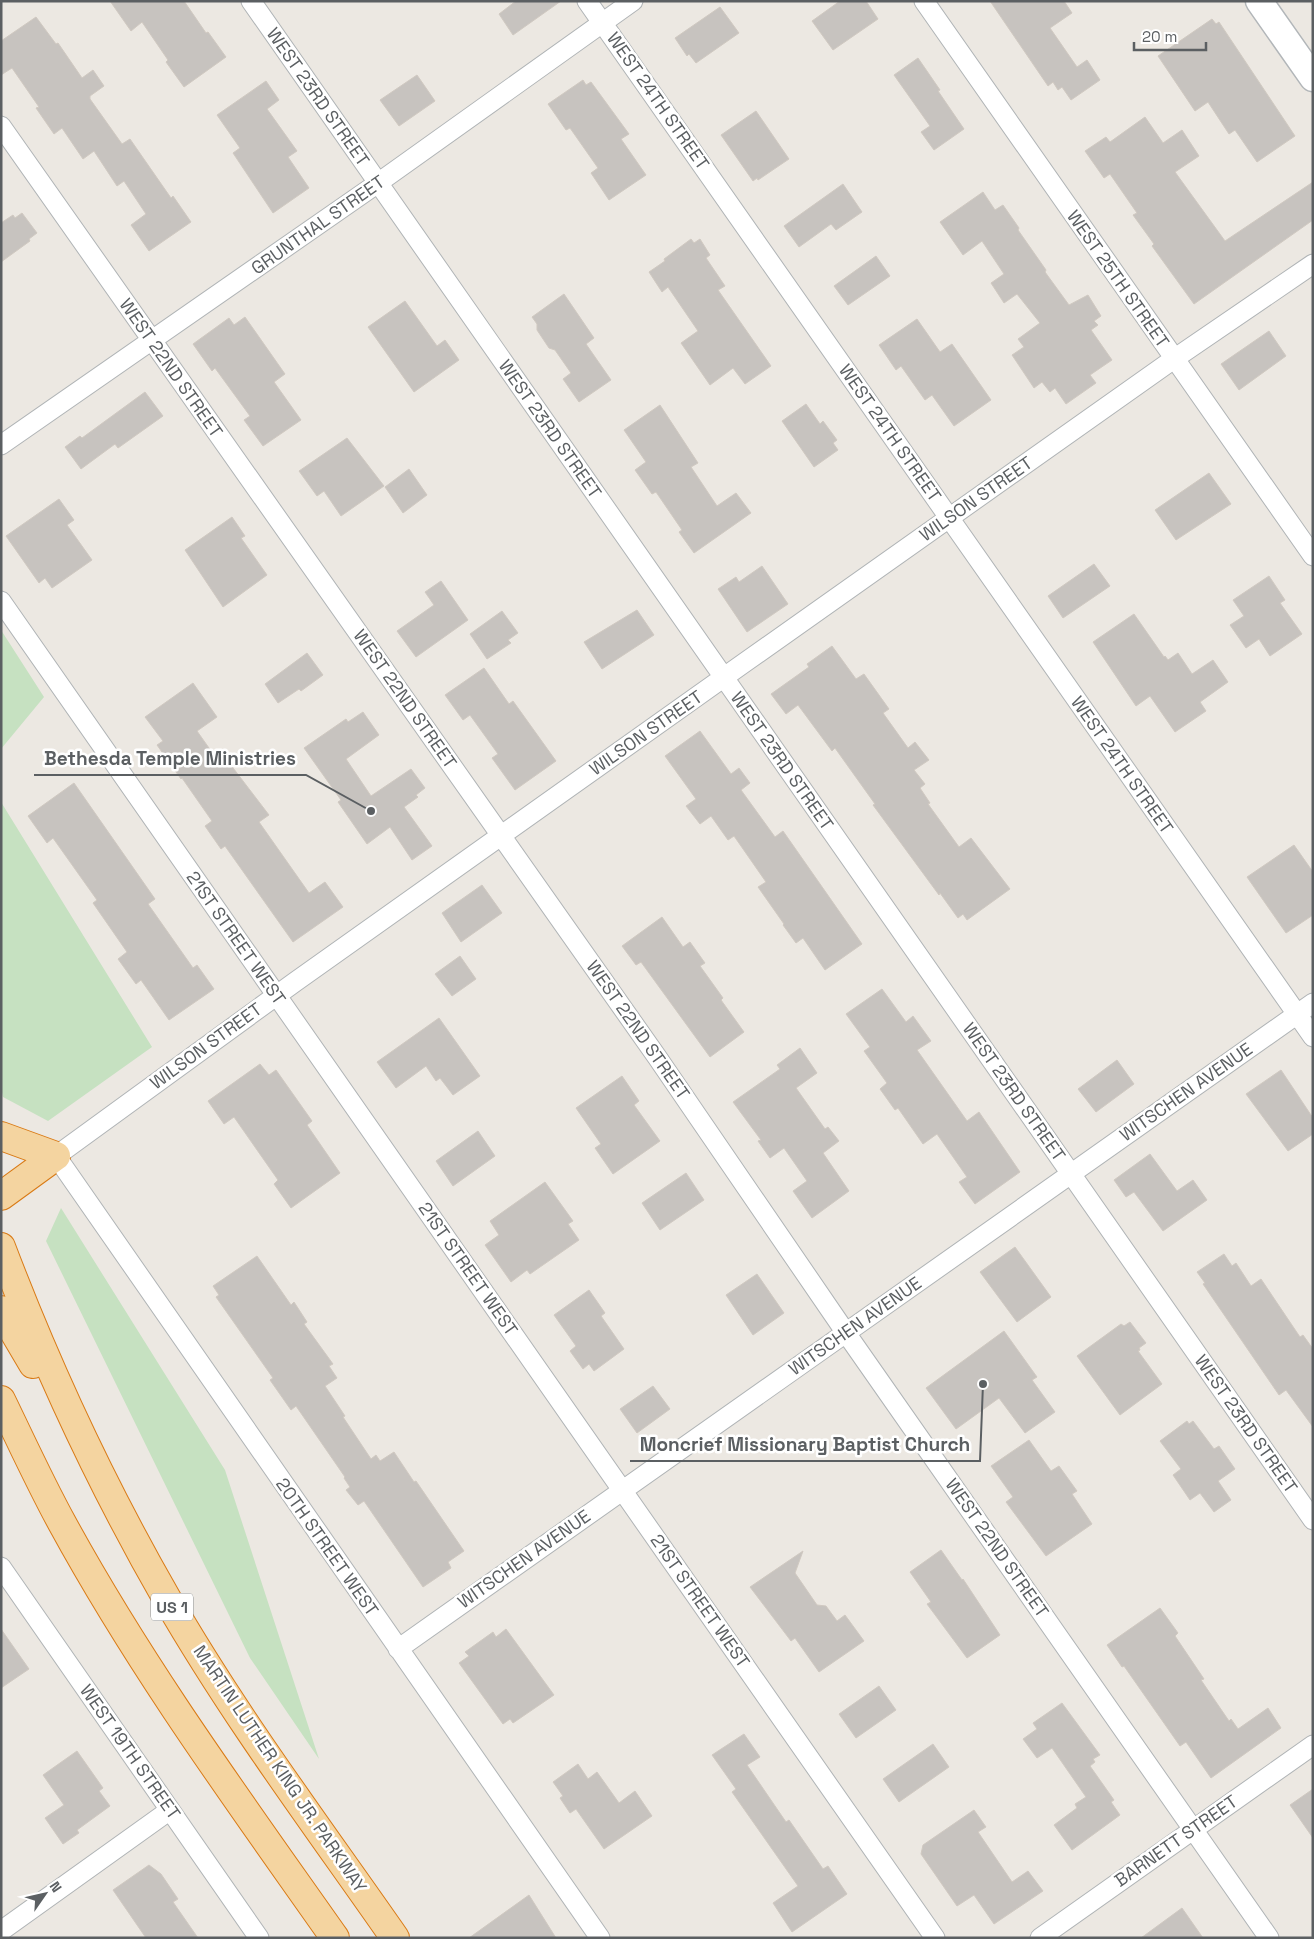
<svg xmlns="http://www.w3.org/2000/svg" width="1314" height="1939" font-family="'Space Grotesk',sans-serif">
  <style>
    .green { fill: #c6e1c1 }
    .building { fill: #c7c3bf; stroke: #d0c9c1 }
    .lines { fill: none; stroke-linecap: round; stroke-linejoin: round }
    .minor-casing { stroke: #b0b4b6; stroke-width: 21 }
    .secondary-casing { stroke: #b2b6b9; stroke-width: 29 }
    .trunk-casing { stroke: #d97a15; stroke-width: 30 }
    .minor { stroke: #fff; stroke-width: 19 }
    .secondary { stroke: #fff; stroke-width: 26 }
    .trunk { stroke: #f4d4a0; stroke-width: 28 }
    .labels { text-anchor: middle; stroke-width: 5; stroke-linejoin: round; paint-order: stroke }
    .shield { fill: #fff; stroke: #8c8f91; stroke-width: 1 }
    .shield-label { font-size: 16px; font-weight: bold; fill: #5b5f62 }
    .street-label { font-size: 18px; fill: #5b5f62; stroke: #fff }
    .leader { fill: none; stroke: #5b5f62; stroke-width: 2 }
    .callout-dot { fill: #5b5f62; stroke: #fff; stroke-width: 2 }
    .callout-label { font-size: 19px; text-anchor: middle; font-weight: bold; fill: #5b5f62; stroke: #fff; stroke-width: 5; stroke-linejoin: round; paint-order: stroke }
  </style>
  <rect width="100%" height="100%" fill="#ece8e2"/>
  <path class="green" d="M1,630L44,697L1,749Z
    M1,802L152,1047L48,1121L3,1097L1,1088Z
    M61,1208L225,1470L319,1759L250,1658L46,1241Z"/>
  <path class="building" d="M110,1H184L206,33L208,32L226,57L184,87L166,62L168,60L142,22L131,31Z
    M516,1H561L513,35L499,14Z
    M840,1H866L878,19L833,50L812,21Z
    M990,1H1064L1072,13L1050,28L1077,67L1087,60L1100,80L1071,100L1062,87L1058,90L1053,82L1048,86Z
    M720,7L739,33L696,63L689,54L687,56L675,38Z
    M36,17L56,44L58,43L82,78L93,70L104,86L90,96V99L122,144L130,139L171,198L173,196L191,222L149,251L131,225L146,214L124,181L117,186L94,151L83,159L62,128L54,134L36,108L39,107L12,68L1,75V41Z
    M1212,19L1216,24L1219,22L1295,136L1257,162L1235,130L1229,134L1208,102L1195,111L1158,56Z
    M918,58L940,90L938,91L964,129L934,150L921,132L930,126L894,75Z
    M417,75L435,101L399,126L380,100Z
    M583,80L586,85L591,82L629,134L621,139L646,175L609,200L591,173L598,168L570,128L566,130L548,104Z
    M266,81L279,100L267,109L297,151L288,157L309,188L273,213L233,153L240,148L217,115Z
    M756,111L789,159L758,180L757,178L753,181L721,135Z
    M1145,117L1163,143L1182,130L1199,156L1175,172L1225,241L1313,182V220L1194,304L1152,246L1154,244L1133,215L1137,213L1110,174L1104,178L1085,151L1106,137L1110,142Z
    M843,184L862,212L836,230L831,224L799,247L784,226Z
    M983,192L995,210L1003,205L1019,228L1018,230L1046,270L1045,272L1069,305L1088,295L1101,316L1094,321L1098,325L1091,330L1112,360L1090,375L1096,383L1066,404L1055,388L1050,392L1042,382L1034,388L1012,355L1024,347L1018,339L1040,323L1017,294L1004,303L991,283L1004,274L982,241L963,255L940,222Z
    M22,213L37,233L29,239L30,241L1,262V223L13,215L15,218Z
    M691,239L694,243L700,239L710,255L706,258L725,286L718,290L771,366L745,384L733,368L710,385L681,343L698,331L668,287L662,292L649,272L665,261L664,259Z
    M876,256L890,276L848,305L834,286Z
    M564,294L594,338L586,344L611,380L579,402L563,379L571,373L555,350L549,348L537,330V324L532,317Z
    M405,301L437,346L445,340L459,360L414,392L368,327Z
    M245,317L285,374L274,382L301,420L263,446L244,420L250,416L215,368L212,371L193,344L229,318L234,325Z
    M917,319L940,352L952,344L991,400L954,426L932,395L925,400L901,366L896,370L879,345Z
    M1269,331L1286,356L1239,390L1221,364Z
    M145,392L163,416L118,448L115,444L81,469L65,447L80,436L82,438Z
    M806,404L820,424L823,421L837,440L833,443L838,450L814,467L782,421Z
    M660,405L698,463L691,467L717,506L736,493L751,513L694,553L679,532L682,530L656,492L652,494L635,470L646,462L624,430Z
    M347,438L384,486L341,516L324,491L317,496L299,471Z
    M409,469L427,495L403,513L385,487Z
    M1209,473L1231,504L1176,540L1155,510Z
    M59,499L74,520L67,525L92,560L52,588L45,578L39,583L6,536Z
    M232,517L245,536L241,538L267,575L223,607L185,550Z
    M1094,564L1110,586L1063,618L1048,596Z
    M762,566L788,604L747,632L718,589L736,577L739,582Z
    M1269,576L1285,600L1280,603L1302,634L1270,656L1259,639L1246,648L1230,625L1244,616L1233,600Z
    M441,581L468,620L416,657L397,631L434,605L425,592Z
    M637,610L654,635L602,669L584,642Z
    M502,611L518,633L508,640L511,643L487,659L470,634Z
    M1134,614L1164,657L1165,656L1168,660L1178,653L1192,674L1213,660L1228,682L1200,702L1206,711L1175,732L1150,696L1136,706L1093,642Z
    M832,646L856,679L864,674L889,709L883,713L908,748L915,742L929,760L914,770L925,784L920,788L930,803L928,804L959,847L971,838L1010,889L967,920L963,914L958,918L940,893L939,895L873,805L875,804L835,748L832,751L798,705L786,714L771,694L809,667L807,664Z
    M307,653L323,675L301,691L299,689L278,703L265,684Z
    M484,668L509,704L513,701L556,761L515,790L492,758L498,754L470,715L463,720L445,695Z
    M193,683L217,717L197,731L221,765L227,760L269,815L259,822L309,893L325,882L343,907L293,942L225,846L221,849L205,826L212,821L182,778L181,779L157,745L163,741L145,717Z
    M363,712L379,735L346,759L371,796L411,769L425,788L416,795L418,797L404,807L432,846L412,860L390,827L367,844L338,802L341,800L304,748L346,719L348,722Z
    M700,731L731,774L739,768L750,783L741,790L775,837L783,831L862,944L825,970L803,938L796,943L783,925L784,924L758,887L766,882L734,836L728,840L711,816L700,824L686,806L696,799L665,756Z
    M74,783L155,899L148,904L193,968L197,965L214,989L169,1020L141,980L136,984L118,959L127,952L93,903L97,900L53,838L47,843L28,816Z
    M1294,845L1313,872V915L1286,933L1247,877Z
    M482,885L502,913L461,942L442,913Z
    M662,917L683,947L690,942L705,963L700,966L723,998L721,1000L744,1032L710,1057L641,962L636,965L622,946Z
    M460,956L476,979L452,996L435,974Z
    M882,989L906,1022L913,1016L931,1041L917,1050L967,1121L979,1112L1020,1172L975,1204L959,1182L967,1177L937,1134L923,1144L898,1108L895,1110L880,1089L887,1083L864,1051L870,1047L846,1014Z
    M439,1018L480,1076L453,1095L440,1078L436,1081L426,1066L396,1088L377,1062Z
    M800,1048L817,1073L796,1088L825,1129L828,1127L839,1141L823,1153L849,1191L812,1218L793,1191L807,1181L784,1148L770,1158L758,1141L761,1140L733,1102L780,1069L777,1065Z
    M1117,1060L1134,1084L1096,1112L1078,1089Z
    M260,1064L269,1075L276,1070L312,1121L307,1125L340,1173L291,1208L274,1184L278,1180L234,1117L224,1124L208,1101Z
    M1281,1070L1313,1118V1134L1288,1151L1246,1094Z
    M622,1076L639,1101L634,1105L660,1141L613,1174L595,1148L601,1144L576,1108Z
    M478,1131L495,1156L453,1186L436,1161Z
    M1150,1154L1177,1191L1193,1180L1207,1200L1163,1231L1134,1192L1126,1197L1114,1180Z
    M686,1173L704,1200L660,1230L642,1203Z
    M545,1182L573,1221L568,1224L579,1240L530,1274L527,1270L511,1282L485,1245L499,1235L490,1221Z
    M1015,1247L1051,1297L1017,1322L980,1272Z
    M1224,1254L1232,1266L1236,1263L1251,1286L1261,1279L1300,1337L1303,1335L1313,1349V1427L1286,1390L1279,1395L1203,1284L1205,1283L1197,1272Z
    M257,1256L291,1305L294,1302L307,1322L304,1324L333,1364L329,1366L337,1378L325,1386L345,1416L343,1417L371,1459L376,1455L380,1461L394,1452L414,1482L416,1481L464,1551L448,1562L451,1568L423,1587L364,1501L358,1505L346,1490L350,1487L344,1478L345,1477L296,1406L291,1410L270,1380L273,1378L216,1297L219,1295L213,1286Z
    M757,1274L784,1313L753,1335L726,1295Z
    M589,1290L605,1313L601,1316L624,1349L594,1371L589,1364L583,1369L570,1351L576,1346L554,1315Z
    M1130,1322L1146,1343L1139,1348L1140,1350L1138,1351L1162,1384L1120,1415L1077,1356L1121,1324L1124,1326Z
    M1004,1331L1037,1377L1032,1380L1055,1412L1025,1433L999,1398L956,1429L926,1388Z
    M653,1386L670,1409L637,1433L620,1409Z
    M1187,1421L1189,1424L1193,1421L1214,1449L1219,1446L1235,1469L1218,1481L1231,1500L1214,1512L1200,1493L1190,1500L1173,1475L1181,1469L1160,1441Z
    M1029,1440L1051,1471L1059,1466L1077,1491L1072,1494L1092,1524L1046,1556L1006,1502L1013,1497L991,1466Z
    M941,1550L962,1580L963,1579L1000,1635L967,1658L927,1604L931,1602L910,1572Z
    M803,1551L795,1573L817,1605L826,1606L837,1621L845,1615L864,1641L819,1672L795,1638L791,1641L750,1587Z
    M1160,1608L1178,1633L1175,1636L1204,1679L1201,1680L1229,1721L1231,1719L1238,1729L1268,1708L1281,1728L1211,1778L1186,1742L1180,1746L1124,1666L1122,1667L1107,1645Z
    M1,1629L29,1669L1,1688Z
    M506,1629L554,1695L513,1723L510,1719L503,1724L459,1663L469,1656L465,1652L493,1632L496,1637Z
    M879,1686L896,1710L856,1738L839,1714Z
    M1062,1703L1100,1755L1093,1759L1095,1762L1090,1766L1114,1800L1111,1802L1120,1815L1072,1850L1054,1825L1077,1808L1075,1804L1086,1797L1052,1748L1037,1758L1023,1739L1037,1729L1033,1723Z
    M744,1734L760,1757L747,1765L786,1822L789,1820L823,1869L828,1866L847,1894L792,1932L773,1903L798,1886L732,1792L736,1789L712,1755Z
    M933,1744L949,1767L899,1802L883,1779Z
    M77,1751L103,1788L99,1791L110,1806L77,1830L79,1833L63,1844L45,1818L64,1805L43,1775Z
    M578,1764L588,1779L597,1772L619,1803L635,1791L652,1816L604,1849L576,1809L570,1813L560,1798L563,1796L553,1782Z
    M1313,1789V1838L1290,1805Z
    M974,1810L986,1827L978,1832L1012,1882L1028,1871L1043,1891L994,1924L974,1895L957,1906L921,1854L923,1845Z
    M149,1865L161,1874L178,1899L173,1902L198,1938H146L113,1890Z
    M529,1895L556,1938H469Z
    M1182,1908L1203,1938H1141Z"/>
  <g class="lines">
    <defs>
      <path id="minor" d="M251,1L1313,1520
        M587,1L1313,1037
        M924,1L1313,556
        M1,126L657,1057L846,1333L1269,1938
        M1,445L378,183L633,1
        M1,601L935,1938
        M1,1567L259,1938
        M398,1649L1313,1003
        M1,1931L170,1810
        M600,1938L56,1156L295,982L744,663L1171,361L1313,264
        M1040,1938L1313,1745"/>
      <path id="secondary" d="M1259,1L1313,78"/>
      <path id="trunk" d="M1,1136L56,1156
        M1,1196L56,1156
        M1,1247C47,1368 102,1486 167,1599C235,1717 317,1826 395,1938
        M1,1310L33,1364
        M1,1400C21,1441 40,1483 62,1523C141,1668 240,1803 335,1938"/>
    </defs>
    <use href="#minor" class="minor-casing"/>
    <use href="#secondary" class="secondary-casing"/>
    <use href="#trunk" class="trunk-casing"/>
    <use href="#minor" class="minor"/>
    <use href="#secondary" class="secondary"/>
    <use href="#trunk" class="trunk"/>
  </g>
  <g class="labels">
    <rect class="shield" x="151" y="1593.5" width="42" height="27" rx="4"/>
    <g class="shield-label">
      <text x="172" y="1613">US 1</text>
    </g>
    <g class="street-label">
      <text transform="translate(318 97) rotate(55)" y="6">WEST 23RD STREET</text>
      <text transform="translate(658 101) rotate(55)" y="6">WEST 24TH STREET</text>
      <text transform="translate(318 225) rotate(-35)" y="6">GRUNTHAL STREET</text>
      <text transform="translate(1118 279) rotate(55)" y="6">WEST 25TH STREET</text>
      <text transform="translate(171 368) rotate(55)" y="6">WEST 22ND STREET</text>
      <text transform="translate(550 429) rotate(55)" y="6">WEST 23RD STREET</text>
      <text transform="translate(890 433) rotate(55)" y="6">WEST 24TH STREET</text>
      <text transform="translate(976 499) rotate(-35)" y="6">WILSON STREET</text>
      <text transform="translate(405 699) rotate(55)" y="6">WEST 22ND STREET</text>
      <text transform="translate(646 733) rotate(-35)" y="6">WILSON STREET</text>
      <text transform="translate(782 761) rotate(55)" y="6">WEST 23RD STREET</text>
      <text transform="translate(1122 765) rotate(55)" y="6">WEST 24TH STREET</text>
      <text transform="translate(236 938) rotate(55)" y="6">21ST STREET WEST</text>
      <text transform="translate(638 1030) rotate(55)" y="6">WEST 22ND STREET</text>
      <text transform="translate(206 1046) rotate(-36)" y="6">WILSON STREET</text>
      <text transform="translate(1014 1092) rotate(55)" y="6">WEST 23RD STREET</text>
      <text transform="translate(1186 1092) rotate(-35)" y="6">WITSCHEN AVENUE</text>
      <text transform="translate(468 1269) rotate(55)" y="6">21ST STREET WEST</text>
      <text transform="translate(855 1326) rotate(-35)" y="6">WITSCHEN AVENUE</text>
      <text transform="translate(1246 1424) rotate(55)" y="6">WEST 23RD STREET</text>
      <text transform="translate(327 1547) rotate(55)" y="6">20TH STREET WEST</text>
      <text transform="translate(997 1548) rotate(55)" y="6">WEST 22ND STREET</text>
      <text transform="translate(524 1559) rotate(-35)" y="6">WITSCHEN AVENUE</text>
      <text transform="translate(700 1601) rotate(55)" y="6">21ST STREET WEST</text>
      <text transform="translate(130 1752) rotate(55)" y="6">WEST 19TH STREET</text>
      <text transform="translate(280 1769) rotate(56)" y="6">MARTIN LUTHER KING JR. PARKWAY</text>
      <text transform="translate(1176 1841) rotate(-35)" y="6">BARNETT STREET</text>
    </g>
  </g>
  <path class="leader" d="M371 811L306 775H34M983 1384L980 1461H630"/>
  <g class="callout-dot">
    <circle cx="371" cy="811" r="5"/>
    <circle cx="983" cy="1384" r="5"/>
  </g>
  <g class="callout-label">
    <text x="170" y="765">Bethesda Temple Ministries</text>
    <text x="805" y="1451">Moncrief Missionary Baptist Church</text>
  </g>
  <rect width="1314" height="1939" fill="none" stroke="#5b5f62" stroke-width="5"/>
  <g transform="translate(45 1894) rotate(56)" stroke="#ffffff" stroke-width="4" paint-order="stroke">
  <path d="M0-4L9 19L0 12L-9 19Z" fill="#5b5f62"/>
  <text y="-8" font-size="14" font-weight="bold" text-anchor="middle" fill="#5b5f62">N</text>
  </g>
  <path d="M1134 42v8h72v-8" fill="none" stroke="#5b5f62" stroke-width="2.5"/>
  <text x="1142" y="42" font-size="15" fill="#5b5f62" stroke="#ffffff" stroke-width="4" paint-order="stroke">20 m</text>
</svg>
